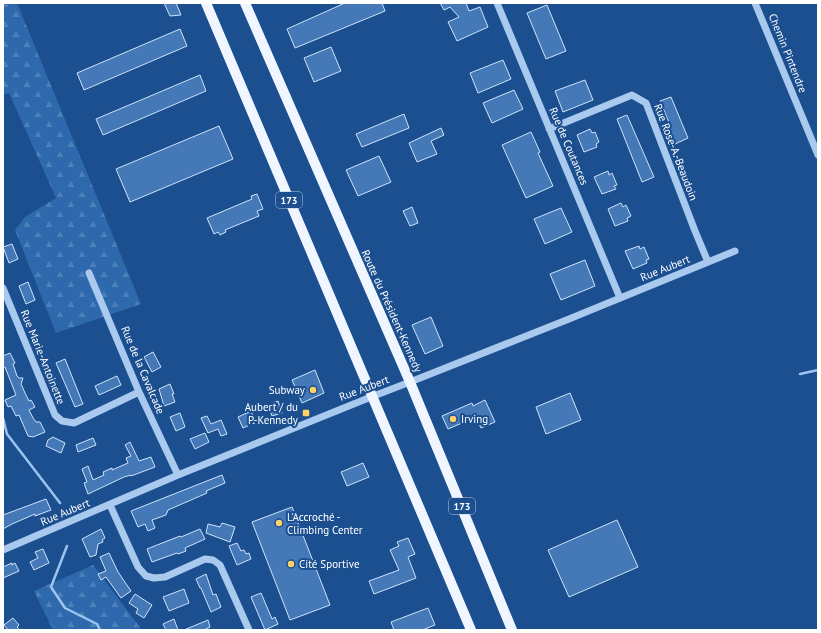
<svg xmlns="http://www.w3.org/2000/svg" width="821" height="633" font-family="'PT Sans',sans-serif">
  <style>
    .forest { fill: url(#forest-firs) }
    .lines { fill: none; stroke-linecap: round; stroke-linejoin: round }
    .stream { stroke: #9cc4f0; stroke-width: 2.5 }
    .building { fill: #4478b7; stroke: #cfe3fa }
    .minor { stroke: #a9c9ee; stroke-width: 7 }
    .major { stroke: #f0f6ff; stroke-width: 10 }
    .poi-dot { fill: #ffd166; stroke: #1b4f8f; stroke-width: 1.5 }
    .labels { text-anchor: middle; stroke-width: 4; stroke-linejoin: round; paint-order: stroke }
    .shield { fill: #1b4f8f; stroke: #bbcadd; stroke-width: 1 }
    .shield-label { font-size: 10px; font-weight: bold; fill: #fff }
    .street-label { font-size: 11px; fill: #fff; stroke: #1b4f8f }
    .poi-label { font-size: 11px; fill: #fff; stroke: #1b4f8f; text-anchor: start }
  </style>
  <defs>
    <pattern id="forest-firs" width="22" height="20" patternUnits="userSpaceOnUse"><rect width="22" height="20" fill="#2e69ad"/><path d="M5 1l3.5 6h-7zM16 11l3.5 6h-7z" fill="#4d80b9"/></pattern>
  </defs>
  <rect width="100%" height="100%" fill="#1b4f8f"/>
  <path class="forest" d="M3,3H17L141,304L56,333L15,230L25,217L56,198L9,93L3,95Z
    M93,565L142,630H53L34,591Z"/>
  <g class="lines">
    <path class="stream" d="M800,374L818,370
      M3,418L7,434L60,503
      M67,546L51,587L65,608L97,624L100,630"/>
  </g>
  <path class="building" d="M164,3H176L181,15L170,16Z
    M345,3H382L385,11L295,48L287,29Z
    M440,3H466L469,11L480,7L488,27L457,41L448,22L459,17L450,7L444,10Z
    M547,5L566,51L546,59L527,13Z
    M180,29L187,46L84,90L77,73Z
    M331,47L341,71L314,82L304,58Z
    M503,60L511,79L478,93L470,73Z
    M200,75L206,91L103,135L96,119Z
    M585,80L593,100L563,112L555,91Z
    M514,90L523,109L492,123L483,103Z
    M671,97L688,138L675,144L668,126L670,125L660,101Z
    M404,114L409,128L362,147L356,134Z
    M627,115L654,177L642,182L617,119Z
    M219,126L233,159L130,202L116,169Z
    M441,128L444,135L431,141L437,154L417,162L409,143Z
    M590,129L592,133L595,132L599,142L596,144L597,147L584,152L577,135Z
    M531,132L540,152L538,153L553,186L526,198L502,145Z
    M379,156L391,182L358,196L346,170Z
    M608,171L609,175L612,173L617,185L614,186L616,189L602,194L594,177Z
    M257,194L263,209L257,211L259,216L225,230L226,232L220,235L218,232L214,234L207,218L252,199L251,196Z
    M621,203L623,207L626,205L631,216L627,218L628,221L615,226L608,209Z
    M412,207L418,223L410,226L403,211Z
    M561,208L572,232L545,244L534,219Z
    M12,244L18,259L9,263L3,247Z
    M639,246L640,249L644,247L649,259L646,260L647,263L633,269L625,251Z
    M585,260L595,286L561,300L550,274Z
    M28,282L35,300L26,304L19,286Z
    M431,317L443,346L425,354L412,325Z
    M153,352L161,367L152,372L144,357Z
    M10,353L15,363L13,364L17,376L19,378H23L21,384L26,395L29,401L31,400L35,407L29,410L33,418L36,422H40L45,432L33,437L28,436L19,415L16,416L11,406L8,407L5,400L16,395L5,367L3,368V356Z
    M65,359L83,404L75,407L56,363Z
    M315,370L324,393L302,403L292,380Z
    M117,376L121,385L99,395L95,386Z
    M170,384L174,394H172L175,402L164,406L159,389Z
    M570,393L581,420L546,434L536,407Z
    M485,400L495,422L481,428L476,417L448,429L442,416L472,403L473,406Z
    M278,401L282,413L272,416L268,405Z
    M251,411L256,422L243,428L238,417Z
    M180,413L185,427L176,431L170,417Z
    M207,416L211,424L221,420L227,434L221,436L218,429L208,433L201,418Z
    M205,433L209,442L195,449L190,439Z
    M53,437L65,443L61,453L46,446L48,440Z
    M93,438L96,445L78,452L76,445Z
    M130,442L139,461L151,457L155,467L131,476V475L124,477L88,494L84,483L87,482L82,469L88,466L93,480L104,475L103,472L112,468V470L128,463L126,458L131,456L125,445Z
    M363,463L369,477L347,486L341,472Z
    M222,475L225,483L206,491L207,493L168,510L166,515L152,520L155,528L148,531L145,524L138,527L131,511Z
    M46,499L51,510L35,516V514L12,524L3,529V515Z
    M292,507L330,605L290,620L252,522Z
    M617,520L638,567L569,597L548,550Z
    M222,523L235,527L230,542L206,533L208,524L220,527Z
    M101,529L105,538L102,540L103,542L98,544L96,555L90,557L82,539Z
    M200,529L205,539L185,548L186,551L178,554L177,553L152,562L147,549L180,536L181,537Z
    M408,538L415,554L408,557L416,578L374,594L369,581L399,570L390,550L399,546L397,542Z
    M237,543L241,551L244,550L246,554L249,553L251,559L237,565L229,546Z
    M43,549L49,563L34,570L30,562L38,558L35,552Z
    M109,553L118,572L131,591L121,598L106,577L101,580L98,574L106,571L100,557Z
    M12,563V565L15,563L19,571L3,578V567Z
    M206,574L213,595L216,594L221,607L211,612L201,588H200L196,579Z
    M184,589L189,603L169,611L163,597Z
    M261,593L272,619L275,617L278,624L265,630L251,597Z
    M135,594L152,605L144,618L136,613L138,609L129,603Z
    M428,608L435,625L422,630H394L391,622Z
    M13,618L19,625L17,627L20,630H8L4,625Z
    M174,619L178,630H166L163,624Z
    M208,620L210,627L204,630H184Z"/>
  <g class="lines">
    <path class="minor" d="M497,3L620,298
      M755,3L818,155
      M549,129L632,95L646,103L695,231L708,262
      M89,273L139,392L178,475
      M3,288L55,415L62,421L74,423L139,392
      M110,505L138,567L146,576L154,578L165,577L205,559L213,560L220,565L249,630
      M3,550L178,475L371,397L410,382L569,319L735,251"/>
    <path class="major" d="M206,3L471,630
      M245,3L410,382L512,630"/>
  </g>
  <g class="poi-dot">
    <circle cx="313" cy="390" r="4"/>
    <rect x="302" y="409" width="8" height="8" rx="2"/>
    <circle cx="453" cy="419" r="4"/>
    <circle cx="279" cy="523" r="4"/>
    <circle cx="291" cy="564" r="4"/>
  </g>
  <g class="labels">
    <g class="shield">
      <rect x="276" y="192" width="26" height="16" rx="3"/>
      <rect x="449" y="498" width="26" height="16" rx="3"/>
    </g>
    <g class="shield-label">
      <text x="289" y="204">173</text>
      <text x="462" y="510">173</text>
    </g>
    <g class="street-label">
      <text transform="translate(788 53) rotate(68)" y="4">Chemin Pintendre</text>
      <text transform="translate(569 146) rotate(67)" y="4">Rue de Coutances</text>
      <text transform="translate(676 152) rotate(69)" y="4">Rue Rose-A.-Beaudoin</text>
      <text transform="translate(665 268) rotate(-22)" y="4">Rue Aubert</text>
      <text transform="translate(392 311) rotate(66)" y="4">Route du Président-Kennedy</text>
      <text transform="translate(43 357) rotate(68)" y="4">Rue Marie-Antoinette</text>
      <text transform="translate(143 370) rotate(67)" y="4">Rue de la Cavalcade</text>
      <text transform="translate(364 388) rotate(-21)" y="4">Rue Aubert</text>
      <text transform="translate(65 512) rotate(-23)" y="4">Rue Aubert</text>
    </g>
    <g class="poi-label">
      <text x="305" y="394" text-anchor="end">Subway</text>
      <text x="298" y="411" text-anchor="end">Aubert / du<tspan x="298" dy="13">P.-Kennedy</tspan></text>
      <text x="461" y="423">Irving</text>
      <text x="287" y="521">L'Accroché -<tspan x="287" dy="13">Climbing Center</tspan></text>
      <text x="299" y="568">Cité Sportive</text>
    </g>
  </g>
  <rect width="821" height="633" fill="none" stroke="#ffffff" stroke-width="8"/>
</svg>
